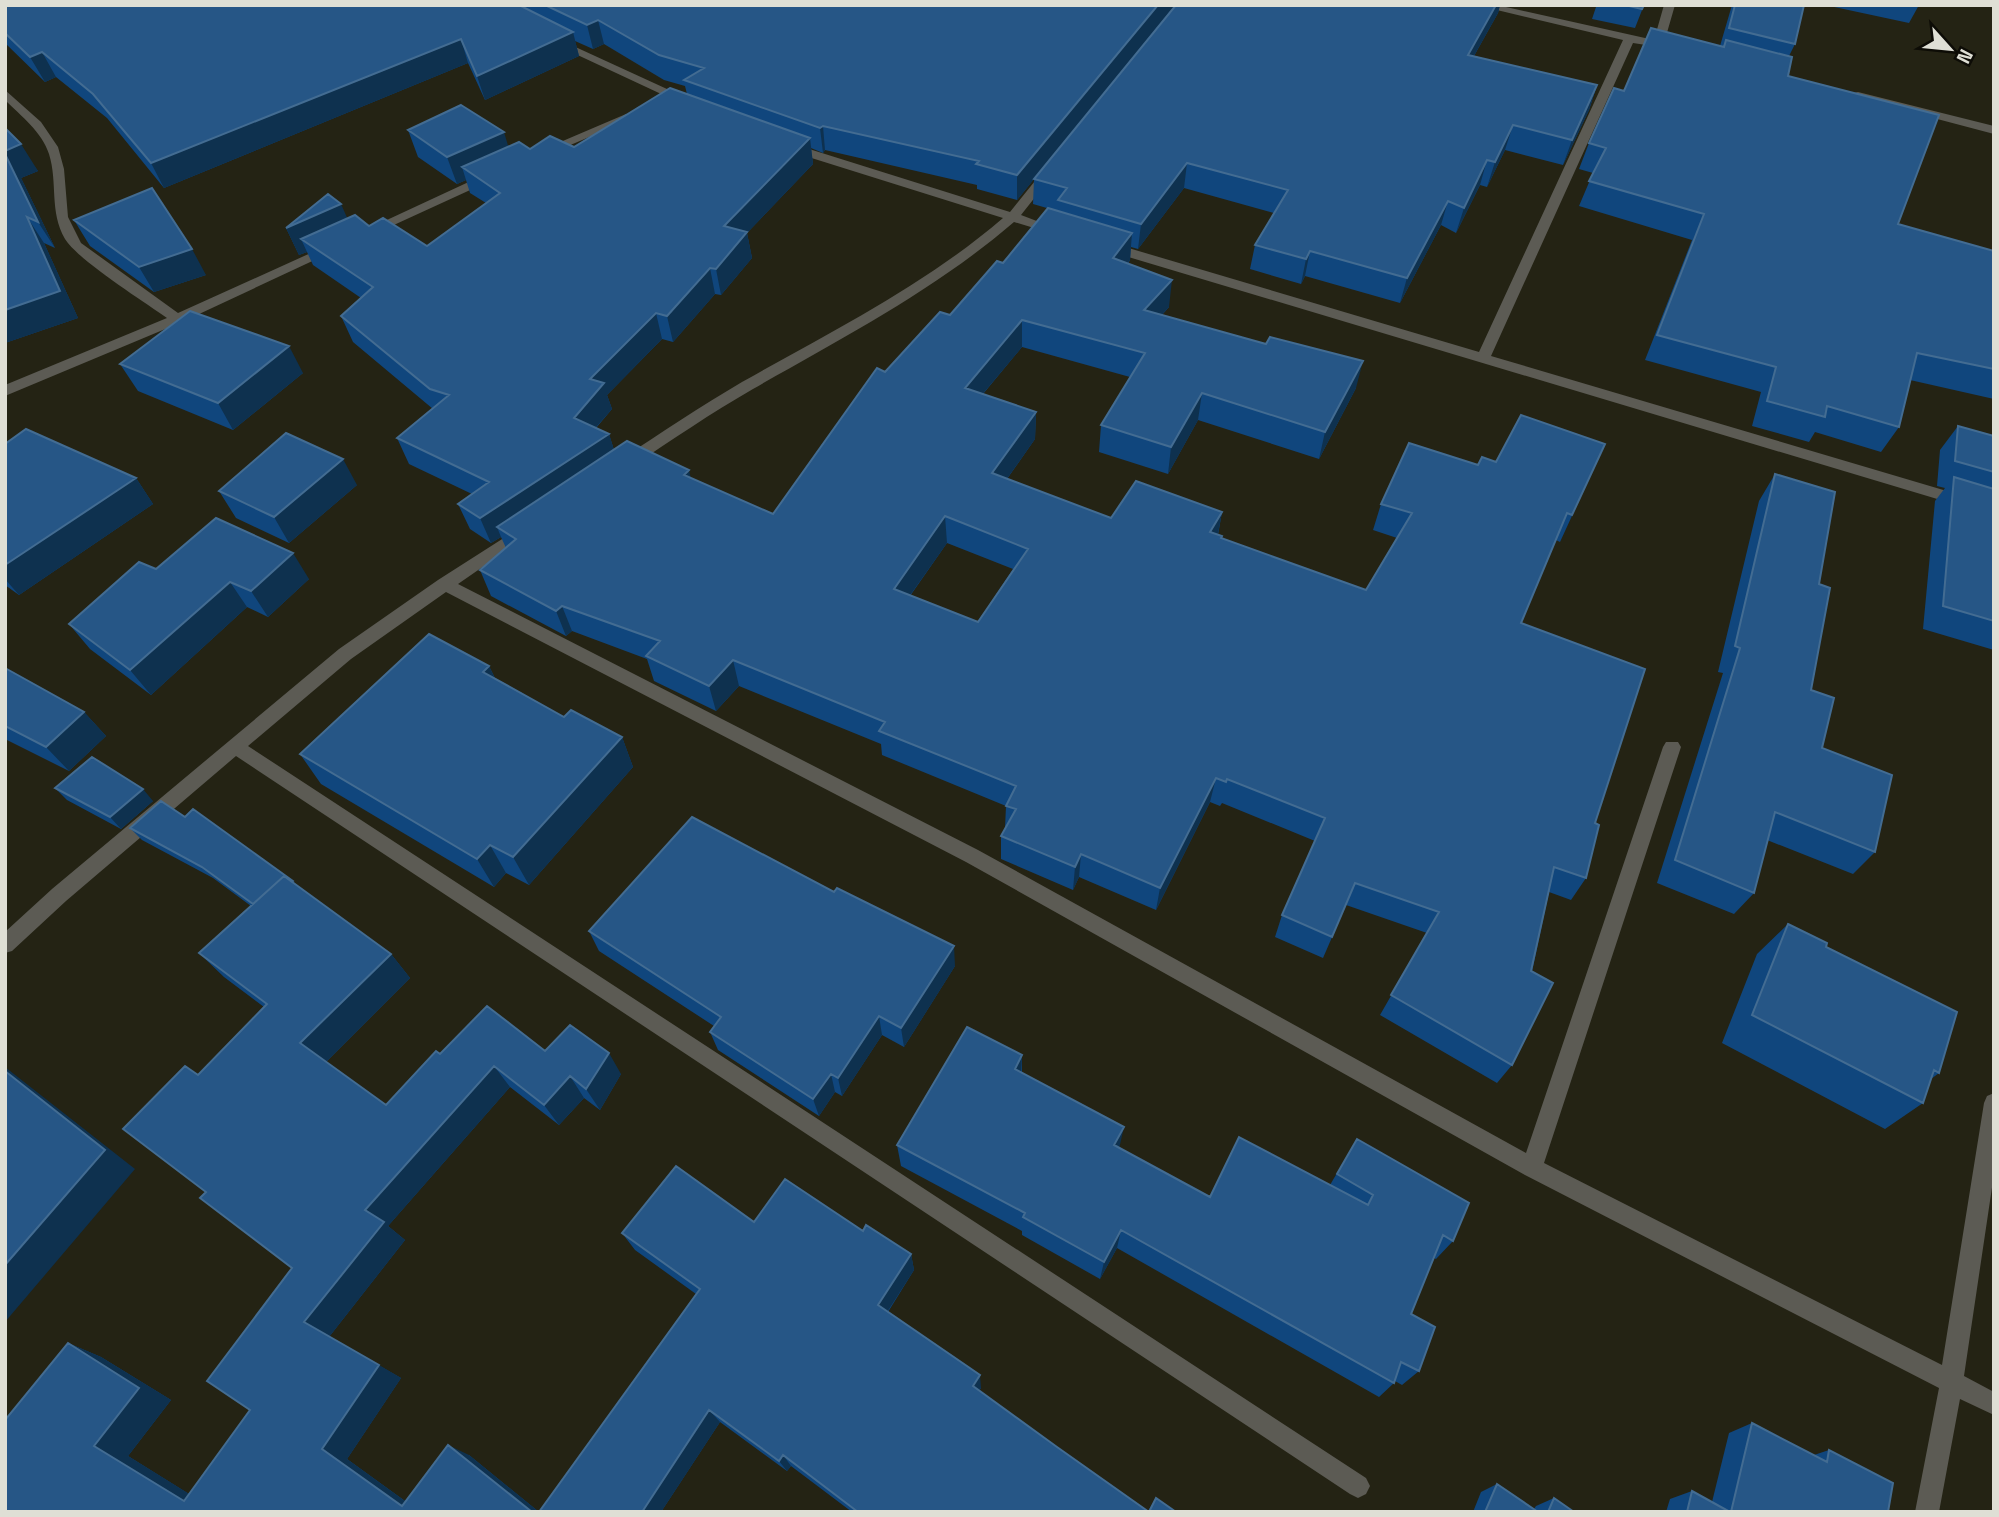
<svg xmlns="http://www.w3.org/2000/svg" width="1999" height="1517" font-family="'Space Grotesk',sans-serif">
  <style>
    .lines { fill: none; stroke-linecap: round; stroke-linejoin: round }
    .minor { fill: #5c5b54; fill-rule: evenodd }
    .wall { fill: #10467d; fill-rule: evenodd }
    .shaded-wall { fill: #0e314f }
    .building { fill: #265686; stroke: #436c92; stroke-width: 2; fill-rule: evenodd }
  </style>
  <rect width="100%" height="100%" fill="#242314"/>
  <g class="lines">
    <path class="minor" d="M1476,5H1497L1654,40L1664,5H1675L1664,43L1672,45V49L1633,43L1491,356L1994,505V516L1105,250L1104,247L1110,243L1115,244L1479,352L1623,40Z
      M558,39L667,89L676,96L680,106L670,108L667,99L659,93L554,44L552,42Z
      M5,90L41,122L58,147L64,169L68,217L81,243L178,313L324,247L329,246L336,250L182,322L5,396V385L167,318C143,301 78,260 65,239C49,211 58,183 49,154C42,132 21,116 5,100Z
      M1858,92L1994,126V134L1854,97V93Z
      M626,114L636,117L547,155L537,152Z
      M790,143L1010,212L1043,171H1051V177L1021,215L1063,231L1057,235L1014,222C935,290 844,337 753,389C711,413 672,440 631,467H621L619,463L621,459C661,433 701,406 742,382C832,331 924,286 1003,218L786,150L784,147Z
      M488,173L492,174V180L372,235L367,236L361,232Z
      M524,525L529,527L532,531L529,535L458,584L978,850L1526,1153L1663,747L1666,742H1678L1681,747L1544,1163L1942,1365L1984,1103L1987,1096L1994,1093V1174L1964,1376L1994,1392V1415L1960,1399L1939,1512H1915L1939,1388L1525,1175L966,862L446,592L351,659L248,746L1366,1478L1370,1486L1366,1494L1358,1498L1350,1494L236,756L66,901L12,951L5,953V932L52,889L339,649L438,580Z"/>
  </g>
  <path class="wall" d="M5,5H1175L1017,200L977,189V185L825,150L823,153L811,148L813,164L747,233L752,258L721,295L715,294L673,342L662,339L607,395L612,409L596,428L609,434L614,450L691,478L773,514L885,372L950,315L1057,211L1033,204L1034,179L1176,5H1500L1498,13L1474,56L1597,85L1589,110L1563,165L1505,150L1487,187L1480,185L1456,233L1441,225L1400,303L1305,276L1301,284L1250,269L1255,245L1274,213L1184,188L1138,249L1131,247L1130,260L1128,264L1169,307L1162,315L1356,388L1319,459L1198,420L1168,474L1099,452L1101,425L1130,377L1022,347L983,394L1036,412L1035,439L1007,479L1111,518L1222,512L1218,535L1222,536V539L1366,590L1397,538L1373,530L1381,504L1478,465L1605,444L1560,542L1556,540L1521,623L1595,823L1586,878L1571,900L1549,892L1512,1065L1497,1083L1380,1015L1427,933L1346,905L1323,958L1275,937L1282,915L1315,841L1222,803L1220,806L1210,802L1156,910L1079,877L1073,890L1001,859V836L1005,828L1006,806L882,755L881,744L739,686L716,711L654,681L647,659L572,631L566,636L491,596L480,570L506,548L501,537L491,543L470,529L458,504L472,494L409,464L397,438L433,409L353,342L341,316L361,298L313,265L307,252L299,255L286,228L347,218L427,246L486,203L470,193L466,180L457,184L418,157L408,130L530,149L574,147L687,94L685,86L664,80L604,44L593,49L575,41L579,56L485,100L468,63L164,188L107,118L56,77L45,82L5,43ZM947,543L1013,569L978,622L910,596Z
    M1589,5H1644L1635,28L1592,19L1596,7Z
    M1732,5H1804L1795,44L1789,56L1788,76L1898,224L1994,251V399L1910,380L1899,427L1881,452L1815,432L1809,442L1752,426L1761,392L1645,360L1692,240L1579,206L1593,173L1579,169L1589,143L1624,91L1720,46Z
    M1825,5H1919L1909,23Z
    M5,128L38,171L21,178L55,248L44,243L78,318L5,343Z
    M74,220L206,275L154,292L90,246Z
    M120,364L303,373L233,430L138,391Z
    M1958,426L1994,436V650L1923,629L1935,501L1945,488L1937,486L1940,450Z
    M5,444L136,478L153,504L19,595L5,585Z
    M1775,474L1819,584L1811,690L1822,748L1875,852L1853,874L1767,840L1754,893L1734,914L1657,883L1723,673L1718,672L1759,501Z
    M357,485L289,543L236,518L219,491Z
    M156,569L309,579L268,617L247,607L151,695L90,649L69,624Z
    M489,666L495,678L564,717L622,737L633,767L529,885L506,873L494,887L321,784L300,754Z
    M5,668L84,712L106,736L69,771L5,739Z
    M55,788L153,801L121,829L67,800Z
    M185,817L293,881L296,885L391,954L410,978L326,1062L386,1105L440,1054L545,1051L621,1074L600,1110L584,1098L559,1125L510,1087L388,1226L405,1240L329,1337L401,1378L347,1459L405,1501L469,1455L539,1512L696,1294L635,1250L622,1233L754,1222L863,1231L911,1254L914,1270L888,1312L981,1388L979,1391L1057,1447L1148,1511L1156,1498L1176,1512H852L791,1466L787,1471L720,1422L661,1512H5L68,1343L101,1357L171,1400L128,1456L189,1494L250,1410L292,1268L206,1192L198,1075L264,1007L224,977L199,953L251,906L213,878L142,840L130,828Z
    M1788,924L1826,947L1939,1073L1931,1079L1923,1103L1885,1129L1722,1043L1757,954Z
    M589,931L955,966L904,1047L882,1035L842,1096L835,1092L819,1116L718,1050L710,1032L714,1026L599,951Z
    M1022,1055V1072L1119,1148L1210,1197L1330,1185L1357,1139L1453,1241L1436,1259L1434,1258L1411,1314L1419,1371L1402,1385L1395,1381L1394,1383L1379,1397L1117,1248L1100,1279L1022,1235V1231L901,1166L897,1145Z
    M1752,1423L1814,1455L1829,1450L1888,1512H1666L1670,1499L1692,1491L1712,1502L1729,1433Z
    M1497,1484L1534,1509L1536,1506L1554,1498L1574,1512H1473L1481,1492Z"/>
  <path class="shaded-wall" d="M1158,5H1175L1017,200V175Z
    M1496,5H1500L1498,13L1461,79L1468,55Z
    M598,20L604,44L593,49L587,25Z
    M573,32L579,56L485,100L477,76Z
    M461,39L468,63L164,188L151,163Z
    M42,52L56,77L45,82L30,57Z
    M1597,85L1589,110L1563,165L1572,140Z
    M1513,125L1505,150L1487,187L1495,162Z
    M823,126L825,150L823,153L820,128Z
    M504,132L512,159L462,167L466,180L457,184L447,157Z
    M810,138L813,164L747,233L752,258L721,295L716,269L724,226Z
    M21,144L38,171L21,178L55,248L38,222L5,154V151Z
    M1487,160L1480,185L1456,233L1464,208Z
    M1187,163L1184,188L1138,249L1141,224Z
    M1448,201L1441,225L1400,303L1407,278Z
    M341,204L353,231L301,239L307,252L299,255L286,228Z
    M27,217L44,243L78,318L5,343V310Z
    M1132,233L1130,260L1111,286L1113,258Z
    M192,249L206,275L154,292L139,267Z
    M1310,251L1305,276L1301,284L1306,259Z
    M710,268L715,294L673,342L667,316Z
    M1172,280L1169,307L1141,337L1144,310Z
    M656,313L662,339L607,395L612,409L582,443L574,418L590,379Z
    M1022,320V347L965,415V388Z
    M289,346L303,373L233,430L218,403Z
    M1363,361L1356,388L1319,459L1325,432Z
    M1202,393L1198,420L1168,474L1171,447Z
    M1036,412L1035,439L992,500V473Z
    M609,434L617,460L497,527L501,537L491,543L480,518Z
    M343,459L357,485L289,543L274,517Z
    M689,470L695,497L684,475Z
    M136,478L153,504L19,595L5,579V565Z
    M1222,512L1217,539L1210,532Z
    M945,516L947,543L896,615L894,589Z
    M293,553L309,579L268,617L251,591Z
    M230,582L247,607L151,695L130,670Z
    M562,606L572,631L566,636L556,611Z
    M733,660L739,686L716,711L709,686Z
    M489,666L504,697L483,672Z
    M84,712L106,736L69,771L46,747Z
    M622,737L633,767L529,885L513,857Z
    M1216,778L1210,802L1156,910L1160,888Z
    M143,789L153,801L121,829L110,817Z
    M490,845L506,873L494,887L477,859Z
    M1081,854L1079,877L1073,890L1075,867Z
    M954,946L955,966L904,1047L901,1028Z
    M391,954L410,978L323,1065L300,1043Z
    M879,1016L882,1035L842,1096L838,1078Z
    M609,1053L621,1074L600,1110L586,1089Z
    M1022,1055L1021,1078L1015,1069Z
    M494,1066L510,1087L388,1226L405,1240L329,1337L304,1322L365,1210Z
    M5,1067L135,1169L5,1322Z
    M831,1074L835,1092L819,1116L813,1099Z
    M570,1076L584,1098L559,1125L544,1105Z
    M1124,1127L1119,1149L1114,1145Z
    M1121,1230L1117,1248L1100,1279L1104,1262Z
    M911,1254L914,1270L882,1320L878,1305Z
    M68,1343L101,1357L171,1400L128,1456L215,1510L184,1501L94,1446Z
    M379,1365L401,1378L347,1459L420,1512L402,1506L322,1449Z
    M980,1375L981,1388L974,1399L973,1386Z
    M709,1410L720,1422L661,1512H642Z
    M448,1445L469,1455L539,1512H532Z
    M783,1455L791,1466L787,1471L779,1461Z"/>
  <path class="building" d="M5,5H519L573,32L477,76L461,39L151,163L93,94L42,52L30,57L5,33Z
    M545,5H1158L1017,175L976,164L979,161L823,126L820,128L684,80L704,68L659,55L598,20L587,25Z
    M1176,5H1496L1468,55L1597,85L1572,140L1513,125L1495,162L1487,160L1464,208L1448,201L1407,278L1310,251L1306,259L1255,245L1288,190L1187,163L1141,224L1058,200L1067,188L1034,179Z
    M1625,5H1644L1642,9Z
    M1735,5H1804L1795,44L1729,28Z
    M1651,28L1724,47L1726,40L1792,57L1788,76L1939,115L1898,224L1994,251V369L1917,353L1899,427L1827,406L1825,417L1767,401L1776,367L1657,335L1704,214L1589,181L1606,148L1589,143L1614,88L1624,91Z
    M670,88L810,138L724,226L747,232L716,269L710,268L667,316L656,313L590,379L604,383L574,418L609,434L480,518L458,504L489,482L397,438L449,395L430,389L341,316L373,287L301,239L355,215L369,226L383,218L427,246L500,193L462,167L519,142L530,149L550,136L574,147Z
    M461,105L504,132L447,157L408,130Z
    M5,128L21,144L5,151Z
    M5,154L38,222L27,217L60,291L5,310Z
    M152,188L192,249L139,267L74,220Z
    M328,194L341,204L286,228Z
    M1048,208L1132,233L1113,258L1172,280L1144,310L1266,344L1270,337L1363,361L1325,432L1202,393L1171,447L1101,425L1145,353L1022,320L965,388L1036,412L992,473L1111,518L1136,481L1222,512L1210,532L1222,536L1221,538L1366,590L1412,513L1381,504L1409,443L1478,465L1482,457L1496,462L1521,415L1605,444L1572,515L1567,513L1521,623L1645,669L1595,823L1599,825L1586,878L1554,867L1531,971L1553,983L1512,1065L1391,995L1439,912L1355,883L1332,937L1282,915L1325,818L1227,779L1226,782L1216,778L1160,888L1081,854L1075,867L1001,836L1016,809L1006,806L1016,786L879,731L885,722L733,660L709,686L646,656L660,641L562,606L556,611L480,570L516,539L497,527L627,441L689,470L684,475L773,514L877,368L885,372L940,312L950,315L997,261L1003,263ZM945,516L1028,549L978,622L894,589Z
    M190,311L289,346L218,403L120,364Z
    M1958,426L1994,436V472L1955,461Z
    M26,429L136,478L5,565V444Z
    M286,433L343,459L274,517L219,491Z
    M1775,474L1835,492L1819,584L1830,588L1811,690L1834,698L1822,748L1892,775L1875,852L1775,812L1754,893L1675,860L1740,648L1735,646Z
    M1954,477L1994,489V621L1943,606Z
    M216,518L293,553L251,591L230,582L130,670L69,624L139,562L156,569Z
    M429,634L489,666L483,672L564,717L571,710L622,737L513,857L490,845L477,859L300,754Z
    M5,668L84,712L46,747L5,726Z
    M92,757L143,789L110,817L55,788Z
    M161,801L185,817L193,809L293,881L292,882L284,876L253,904L202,867L130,828Z
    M692,817L834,892L837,888L954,946L901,1028L879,1016L838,1078L831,1074L813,1099L710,1032L721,1017L589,931Z
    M284,876L391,954L300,1043L386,1105L436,1051L440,1054L487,1006L545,1051L570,1025L609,1053L586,1089L570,1076L544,1105L494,1066L365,1210L384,1222L304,1322L379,1365L322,1449L402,1506L448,1445L532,1512H5V1420L68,1343L139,1388L94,1446L184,1501L250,1410L207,1381L292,1268L200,1198L206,1192L123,1129L185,1066L198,1075L267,1004L199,953Z
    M1788,924L1827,943L1826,947L1957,1012L1939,1073L1934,1070L1923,1103L1752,1015Z
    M967,1027L1022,1055L1015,1069L1124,1127L1114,1145L1210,1197L1239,1137L1368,1205L1373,1195L1337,1174L1357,1139L1469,1203L1453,1241L1443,1235L1411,1314L1435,1327L1419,1371L1401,1362L1394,1383L1121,1230L1104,1262L1023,1217L1025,1213L897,1145Z
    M5,1071L105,1150L5,1265Z
    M676,1166L754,1222L785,1179L863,1231L866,1225L911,1254L878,1305L980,1375L973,1386L1057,1447L1149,1512L1156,1498L1176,1512H858L783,1455L779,1461L709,1410L642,1512H539L700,1289L622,1233Z
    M1752,1423L1827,1462L1829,1450L1893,1483L1888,1512H1731Z
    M1497,1484L1538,1512H1485Z
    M1692,1491L1730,1512H1687Z
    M1554,1498L1574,1512H1548Z"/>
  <rect width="1999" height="1517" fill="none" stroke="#dfdfd5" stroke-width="14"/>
  <g transform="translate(1950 49) rotate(117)" stroke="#0d0c06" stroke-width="5" paint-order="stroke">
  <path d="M0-5L12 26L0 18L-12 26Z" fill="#dfdfd5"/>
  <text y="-10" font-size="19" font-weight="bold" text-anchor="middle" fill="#dfdfd5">N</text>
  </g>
</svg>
